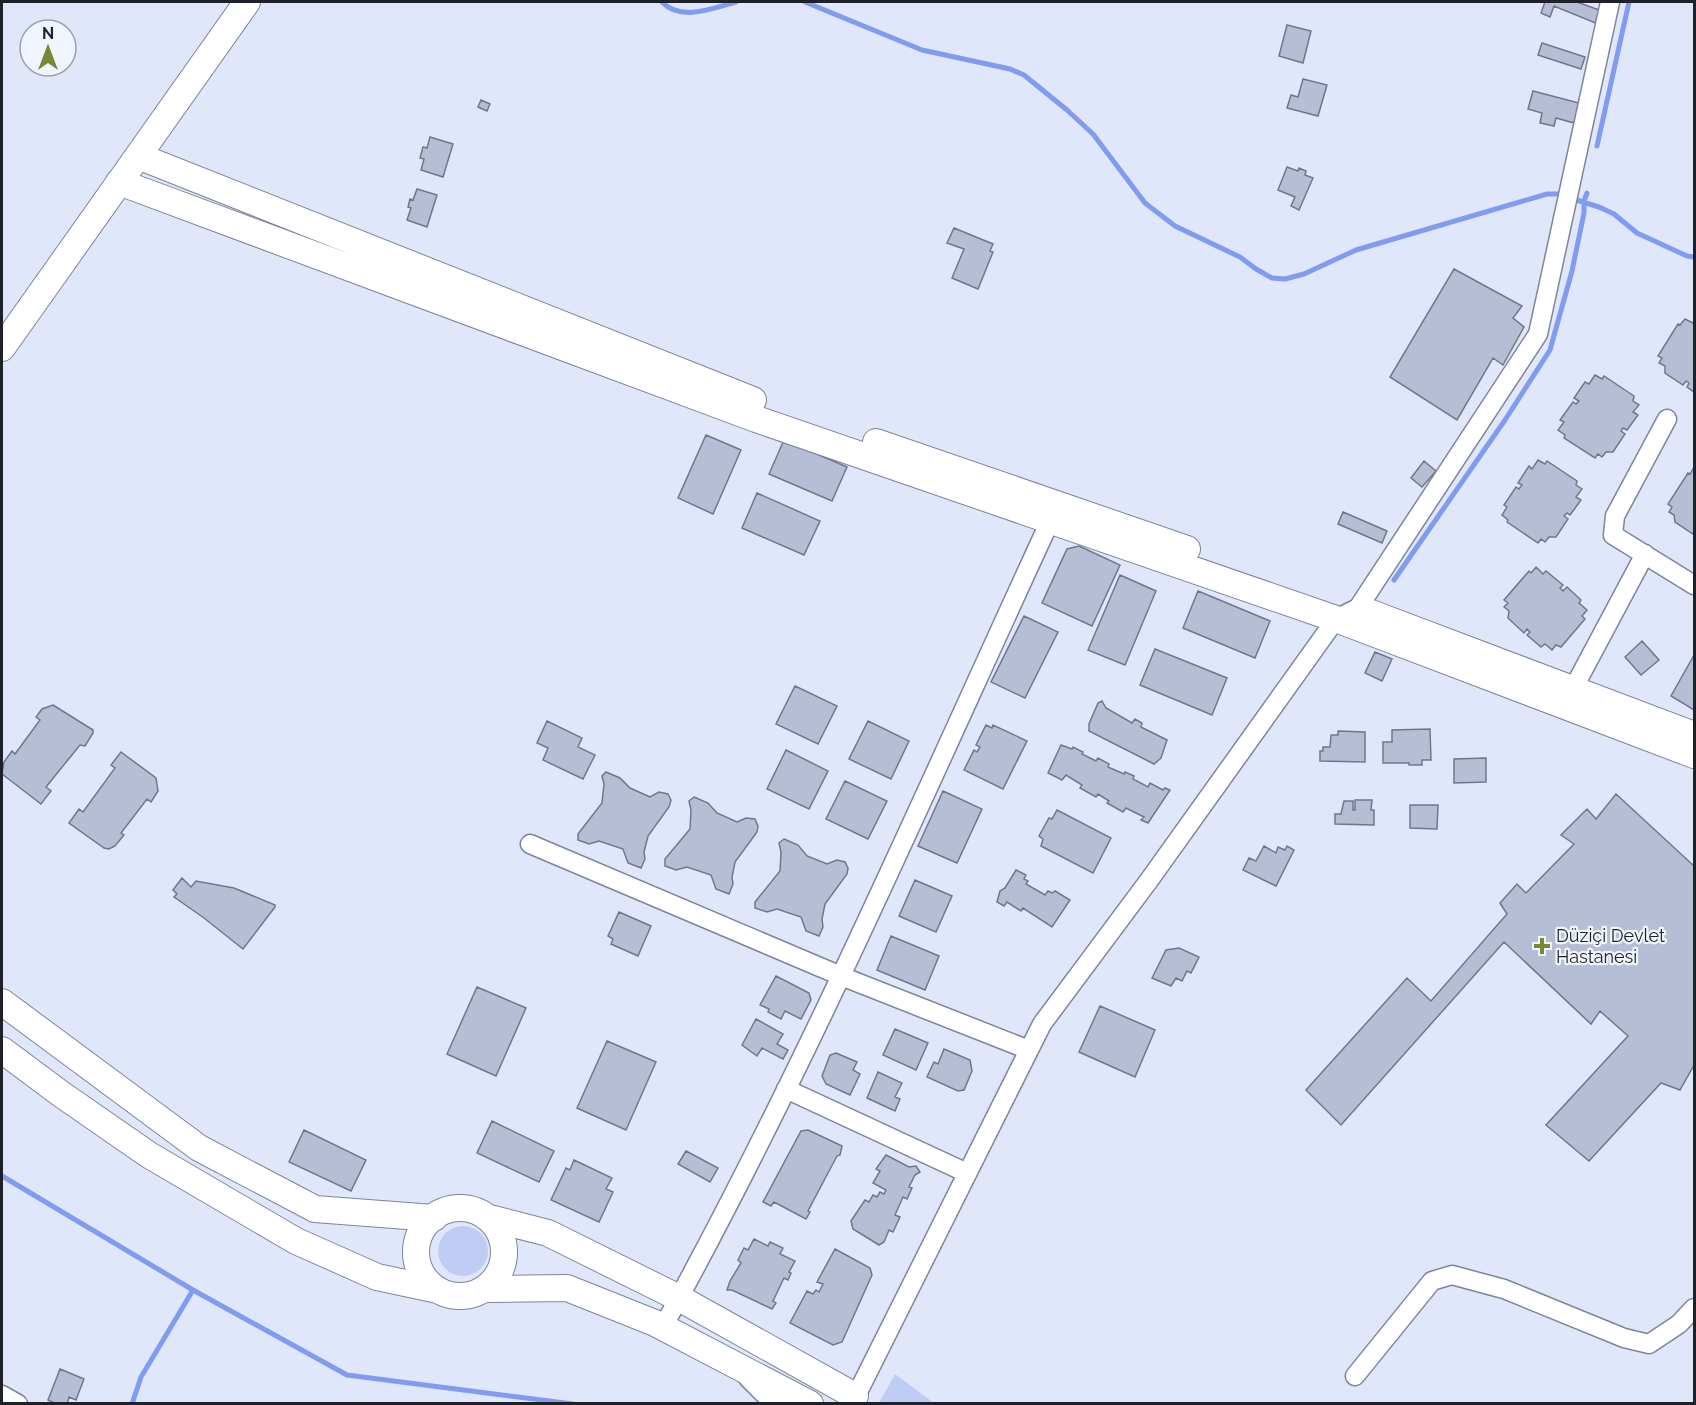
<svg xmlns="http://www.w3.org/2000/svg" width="1696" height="1405" font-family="Raleway,sans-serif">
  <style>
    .green { fill: #bfcdf4 }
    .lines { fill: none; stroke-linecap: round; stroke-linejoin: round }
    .stream { stroke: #809bef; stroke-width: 5 }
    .building { fill: #b5bed5; stroke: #70778d; stroke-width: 1.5 }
    .street-casing { stroke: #7d859b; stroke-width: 21 }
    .secondary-casing { stroke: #7d859b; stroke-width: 28 }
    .street { stroke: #fff; stroke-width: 18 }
    .secondary { stroke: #fff; stroke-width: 26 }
    .poi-dot { fill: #778837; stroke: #f1f5fe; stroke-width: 2 }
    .labels { text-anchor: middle; stroke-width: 4.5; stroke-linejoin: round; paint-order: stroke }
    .poi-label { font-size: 18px; fill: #1e2129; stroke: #f1f5fe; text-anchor: start }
  </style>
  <rect width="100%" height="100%" fill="#e0e7fb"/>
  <path class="green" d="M438 1251a25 25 0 1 1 50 0a25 25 0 1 1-50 0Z
    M895,1374L934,1403H879Z"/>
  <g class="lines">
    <path class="stream" d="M662,2C681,22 713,8 736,2
      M805,2L922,50L1010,69L1024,75L1067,110L1093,134L1145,203L1175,226L1240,257L1256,269L1272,278L1285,279L1304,274L1356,250L1547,194H1557L1599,207L1614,214L1637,233L1687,256L1694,257
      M1597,146L1629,2
      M1394,580L1505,420L1550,350L1572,271L1584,213V201L1587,193
      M2,1176L193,1290L347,1375L573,1404
      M132,1404L141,1377L193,1290"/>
  </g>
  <path class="building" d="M1545,2H1577L1602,11L1598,24L1554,6L1550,17L1541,13Z
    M1287,25L1311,31L1303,63L1279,56Z
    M1542,43L1585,57L1581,69L1538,55Z
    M1303,79L1327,85L1318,116L1287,108L1291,95L1298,97Z
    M1533,91L1579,103L1574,123L1556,118L1554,126L1540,123L1542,113L1528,109Z
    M481,100L490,104L487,111L478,107Z
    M430,137L453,144L443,177L421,170L424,159L420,158L423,147L427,148Z
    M1287,167L1298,171L1299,168L1306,171L1305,175L1313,178L1299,210L1291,206L1295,197L1278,190Z
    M417,189L437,195L427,227L407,220L411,208L408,207L410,199L413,200Z
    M954,228L993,244L990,251L993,252L978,289L952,278L964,249L947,243Z
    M1454,269L1522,306L1513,318L1524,327L1503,365L1493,358L1457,420L1390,377Z
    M1685,319L1693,323L1694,321V392L1687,387L1689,383L1686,381L1683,385L1665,373V366L1659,363L1662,358L1658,356L1678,324L1680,325Z
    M1595,375L1602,379L1604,376L1634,396L1633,401L1639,405L1633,412L1638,415L1627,430L1623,428L1621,431L1625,434L1613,452H1606L1602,457L1598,454L1595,458L1564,438L1565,435L1558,430L1564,422L1560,420L1573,402L1576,404L1579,401L1574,398L1585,382L1589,384Z
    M706,435L741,450L713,514L678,498Z
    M784,440L847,467L832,501L769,474Z
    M1538,460L1545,464L1547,461L1577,481L1576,485L1582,489L1576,497L1581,500L1570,515L1567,513L1564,516L1568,519L1556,537H1549L1545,542L1541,539L1538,543L1507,522L1508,520L1502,515L1507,507L1504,505L1516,487L1519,489L1522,485L1518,483L1529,466L1532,469Z
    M1424,461L1436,471L1422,487L1411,478Z
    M1694,467V531L1693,534L1675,522L1674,515L1669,512L1672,507L1668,504L1688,473L1690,474Z
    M757,493L820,521L804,555L742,528Z
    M1343,512L1387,531L1382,543L1338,524Z
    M1079,546L1120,565L1092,626L1042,603L1067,549Z
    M1536,567L1543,574L1546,571L1563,585L1560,588L1563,591L1567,587L1581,600L1579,603L1587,610L1582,616L1585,619L1561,647L1556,645L1552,650L1545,644L1541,647L1527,635L1530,632L1527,629L1524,633L1508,618L1509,611L1504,607L1508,603L1504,600L1529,571L1531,573Z
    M1120,575L1156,591L1125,665L1088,650Z
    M1198,591L1270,621L1255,658L1183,628Z
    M1024,616L1058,632L1025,698L991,682Z
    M1642,641L1659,660L1641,675L1625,657Z
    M1155,649L1227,678L1212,715L1140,685Z
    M1375,652L1392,659L1382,681L1365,673Z
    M1694,655V710L1671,696Z
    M795,686L837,706L818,744L776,724Z
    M1102,701L1106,708L1132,723L1135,719L1142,723L1141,727L1167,740L1161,758L1154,764L1089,731V724L1098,703Z
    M53,705L93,730V733L85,746L80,745L46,787L51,791L41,804L2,774L4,762L12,751L15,754L40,720L36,717L42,709Z
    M547,721L582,738L578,747L595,755L583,779L543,760L548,748L537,743Z
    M868,721L909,741L891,779L849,759Z
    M986,725L992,728L993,725L1027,741L1003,789L964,770L974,750L977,752L980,747L976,745Z
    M1430,729L1431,760H1422V765H1409V763H1383V742H1392V730Z
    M1338,731L1365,732V762L1320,761V751H1323V747H1330L1331,735H1338Z
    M1061,745L1072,749L1073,747L1083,752L1082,754L1096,761L1098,758L1109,764L1108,767L1124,774L1125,772L1134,776L1133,779L1148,787L1150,783L1163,790L1165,788L1170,790L1148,823L1141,820L1144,817L1126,808L1123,812L1107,803L1109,801L1098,794L1096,797L1080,788L1082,785L1066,775L1062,780L1048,773Z
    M786,750L828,771L809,809L767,789Z
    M121,752L156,778L158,791L151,802L147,799L121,833L124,835L115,846L109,849L104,848L69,823L79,809L83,812L115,768L111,765Z
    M1486,758V782L1454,783V759Z
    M606,772L620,778L630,788L650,797L659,792L668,794L671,800L669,807L648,836L644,852L645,859L641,868L628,863L623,849L599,841L589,844L578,840V834L602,803L604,784L602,776Z
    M845,781L887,801L868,839L826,819Z
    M943,791L982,809L957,863L918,846Z
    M1616,794L1694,866V1065L1680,1090L1661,1083L1589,1161L1546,1125L1628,1036L1600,1011L1591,1024L1504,942L1341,1125L1306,1090L1407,978L1431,1001L1507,914L1500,903L1517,884L1526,893L1574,844L1561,835L1587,809L1596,819Z
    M694,797L708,803L717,813L737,822L746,818L755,819L758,826L757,832L735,862L732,877L733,884L729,894L716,889L711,875L687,867L676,870L665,866V859L690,829L691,810L689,801Z
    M1355,800H1372L1371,810H1374V825L1335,824V814H1341L1344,801H1353V810H1355Z
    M1410,805H1438L1437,829L1410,828Z
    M1057,810L1111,838L1093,873L1041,846L1043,839L1039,836L1049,818L1052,819Z
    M784,839L798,845L807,856L827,864L837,860L845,862L848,868L847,874L825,904L822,919L823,927L819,936L806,931L801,917L777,909L767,912L755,908V902L780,871L781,852L779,843Z
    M1264,846L1276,853L1278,847L1285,850L1287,846L1294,850L1276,886L1243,870L1249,858L1256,861Z
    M1016,870L1026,875L1024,879L1028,881L1026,884L1045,895L1048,891L1052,893L1055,891L1070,900L1052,927L1023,908L1021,911L1007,902L1004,906L997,902L1000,891L1005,888Z
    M182,878L191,887L196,881L234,888L275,905V907L243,949L204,918L174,897L177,894L173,890Z
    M915,880L952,896L936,932L899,916Z
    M619,912L651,926L638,956L611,944L613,939L608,936Z
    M891,936L939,956L925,990L877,970Z
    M1179,948L1199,957L1191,973L1187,971L1182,981L1176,978L1171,986L1152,978L1166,950Z
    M776,976L809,993L811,1000L801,1019L785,1011L781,1019L768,1012L769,1009L760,1005Z
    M477,987L526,1008L496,1076L447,1054Z
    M1100,1006L1155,1030L1135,1077L1079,1052Z
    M756,1019L783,1034L777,1044L788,1050L783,1059L762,1048L757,1056L742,1045Z
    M895,1029L928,1043L916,1070L883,1055Z
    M607,1041L656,1062L626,1130L577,1108Z
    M944,1049L970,1060L972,1071L964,1090L958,1091L927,1077L934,1062L938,1064Z
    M836,1053L857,1062L853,1070L860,1074L850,1095L826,1084L822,1076L830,1055Z
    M878,1072L902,1083L895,1097L900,1099L895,1111L867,1098Z
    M492,1121L554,1151L539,1182L477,1153Z
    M304,1130L366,1160L351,1191L289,1162Z
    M808,1130L842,1146L840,1155L837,1156L808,1211L810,1212L806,1219L774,1202L771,1206L763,1202L801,1131Z
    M686,1151L718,1168L710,1182L678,1164Z
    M886,1155L909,1167L916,1166L920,1172L915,1175L909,1187L912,1188L907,1199L903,1197L895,1215L900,1217L893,1232L889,1230L884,1242L879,1245L853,1229L851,1221L865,1200L869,1202L873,1195L877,1197L880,1192L884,1194L886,1190L873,1183L880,1171L876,1169Z
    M574,1160L612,1178L606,1189L613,1192L599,1222L551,1200L566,1168L570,1170Z
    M754,1239L768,1246L770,1242L783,1248L780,1254L795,1261L789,1272L791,1273L788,1280L784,1278L773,1301L776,1303L772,1309L732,1290H727L730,1281L741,1263L738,1260L744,1248L748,1250Z
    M835,1249L870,1268L872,1275L842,1342L833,1345L790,1323L807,1291L813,1294L816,1290L819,1292L823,1284L817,1282Z
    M60,1369L84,1379L76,1400L69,1397L67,1404H57L48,1400Z"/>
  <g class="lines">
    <defs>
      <path id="street" d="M1667,419L1615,516L1613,535L1694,585
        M1573,689L1645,554
        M530,844L841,976L1029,1050
        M786,1089L967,1173
        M663,1327C807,1066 925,792 1050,521
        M1355,1376L1432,1281L1452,1275L1504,1289L1624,1338L1649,1344L1679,1324L1694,1308
        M748,1378L774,1404
        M2,1395L18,1404
        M852,1404L1042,1024L1150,879L1336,619L1358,608L1538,334L1610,2"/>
      <path id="secondary" d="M138,156L753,400
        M119,182L756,419L1336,619L1694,755
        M2,348L247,2
        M876,442L1187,549
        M1363,610L1694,735
        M2,1002L199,1148L315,1209L434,1218
        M2,1050L61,1094L149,1155L296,1241L377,1277L438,1290
        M416 1252a44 44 0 1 1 88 0a44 44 0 1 1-88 0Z
        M486,1217L548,1233L679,1298L855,1396
        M485,1289L567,1288L655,1323L810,1404"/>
    </defs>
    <use href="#street" class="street-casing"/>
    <use href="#secondary" class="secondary-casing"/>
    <use href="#street" class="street"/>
    <use href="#secondary" class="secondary"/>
  </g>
  <path class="poi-dot" d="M1539 937h6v6h6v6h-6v6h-6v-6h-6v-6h6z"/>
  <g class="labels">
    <g class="poi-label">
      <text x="1556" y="942">Düziçi Devlet<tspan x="1556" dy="21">Hastanesi</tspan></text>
    </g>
  </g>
  <rect width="1696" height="1405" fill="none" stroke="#1e2129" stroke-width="6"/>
  <g transform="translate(48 48)"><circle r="28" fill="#f1f5fe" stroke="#9da0a9" stroke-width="1.5"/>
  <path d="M0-4.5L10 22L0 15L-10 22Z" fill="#778837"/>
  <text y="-9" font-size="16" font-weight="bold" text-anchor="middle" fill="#1e2129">N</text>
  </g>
</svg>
